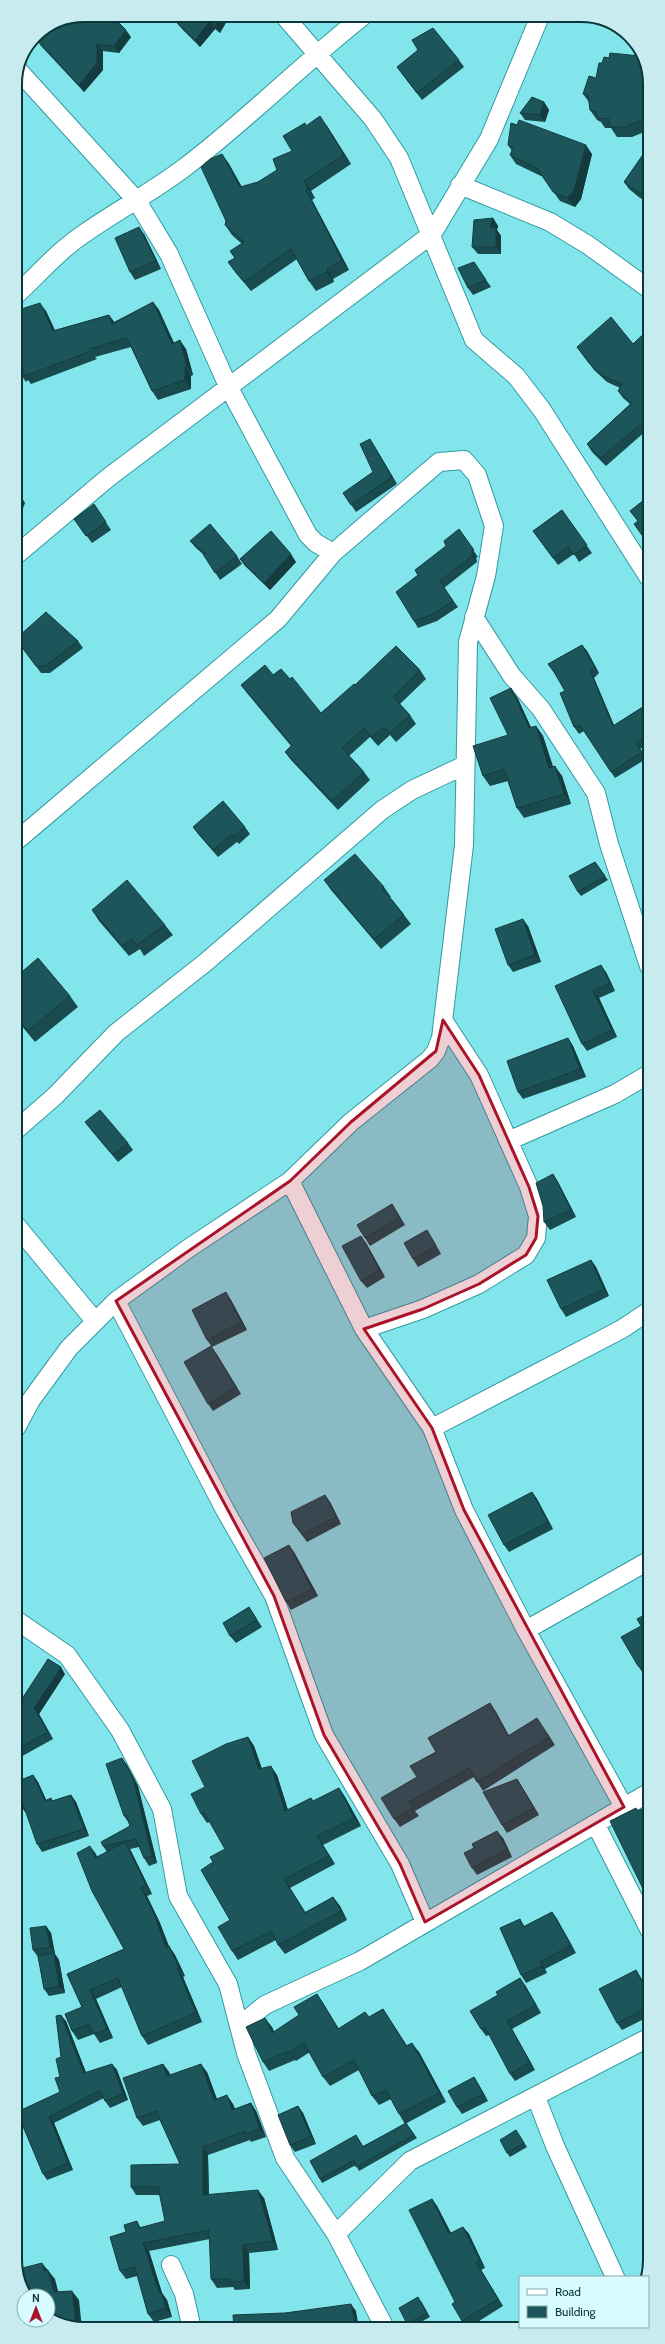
<svg xmlns="http://www.w3.org/2000/svg" width="665" height="2344" font-family="Cabin,sans-serif">
  <style>
    .lines { fill: none; stroke-linecap: round; stroke-linejoin: round }
    .street-casing { stroke: #329aa2; stroke-width: 20 }
    .street { stroke: #fff; stroke-width: 18 }
    .wall { fill: #194a4d }
    .shaded-wall { fill: #143c3f }
    .building { fill: #1d565a; stroke: #143c3f }
    .marked { fill: #aa1329; fill-opacity: 0.2; stroke: #aa1329; stroke-width: 3; stroke-linejoin: round }
    .rim { fill: none; stroke: #093639; stroke-width: 2 }
  </style>
  <rect width="100%" height="100%" fill="#83e5ec"/>
  <g class="lines">
    <defs>
      <path id="street" d="M286,18L373,119L399,158L474,340L516,376L542,410L649,578
        M18,70L137,201L169,254L228,386L308,535L316,543L333,553
        M460,185L550,222L588,245L649,289
        M15,296C38,275 59,250 85,233C118,210 152,192 184,168C246,121 301,65 362,17
        M15,556L109,477L432,234L489,139L540,16
        M474,617L512,676L541,709L596,793L609,844L649,966
        M15,842L278,619L333,553L439,462L464,460L477,475L494,526L486,576L468,642L464,845L441,1038L436,1051L430,1059L351,1122L290,1181L189,1248L116,1301L69,1348L31,1400L16,1428
        M16,1130L55,1096L116,1033L206,962L382,810L412,790L465,765
        M508,1141L615,1094L649,1074
        M290,1181L364,1329L432,1428L464,1510L526,1630L624,1807
        M16,1225L95,1321
        M116,1301L225,1510L274,1596L324,1735L400,1864L425,1922
        M364,1329L423,1309L479,1284L526,1255L536,1238L538,1216L529,1187L479,1075L443,1020
        M432,1428L622,1329L649,1311
        M16,1620L67,1655L120,1730L162,1809L178,1896L228,1984L246,2053L285,2158L336,2234L385,2328
        M526,1630L650,1560
        M596,1825L650,1931
        M239,2026L265,2005L360,1961L650,1792
        M536,2097L555,2146L615,2277
        M336,2234L410,2161L650,2037
        M171,2265L184,2294L192,2329"/>
    </defs>
    <use href="#street" class="street-casing"/>
    <use href="#street" class="street"/>
  </g>
  <path class="wall" d="M178,19H228L220,33L215,29L200,47L183,30L177,23L179,21Z
    M131,37L119,53L103,51V70L84,92L41,46L36,39Z
    M459,60L464,67L422,100L397,67Z
    M649,70V130L632,137H617L611,128H605L601,122L597,120L590,110L589,102L583,94L596,78Z
    M544,102L549,110L545,122L525,120L520,113Z
    M517,125L592,154L581,199L575,207L560,201L543,177L516,164L510,155L512,151L508,145Z
    M307,126H327L351,164L311,191L315,198L312,200L349,270L333,279L334,282L316,291L309,281L297,259L251,291L235,272L228,262L235,258L242,244L232,235L225,225L226,221L222,154L229,164L242,187L258,182L277,170L292,151Z
    M649,157V202L640,198L629,189L624,182Z
    M493,218L498,226L497,230L501,236V254H478L472,247Z
    M144,234L161,269L135,280L130,272Z
    M474,262L491,287L473,295L468,288Z
    M153,302L159,310L174,343L186,349L193,375L191,376V389L158,400L152,391L131,347L95,357L97,359L31,384L28,380L26,382L20,373L46,311L55,330L109,315L114,322Z
    M649,329V432L647,430L606,466L592,452L587,444L630,404L623,398L618,391L620,388L607,382L594,370L577,347L633,344Z
    M375,447L397,484L356,512L343,493L373,472Z
    M94,504L111,530L92,543L74,519Z
    M562,510L592,553L579,562L574,554L558,565L533,531Z
    M459,529L478,557L476,558L477,562L444,588L458,607L437,621L418,628L414,621L418,575L446,546Z
    M190,541L237,556L242,564L220,580L204,555L196,548Z
    M240,559L296,562L270,590L245,566Z
    M78,641L83,648L50,673H41L18,642Z
    M582,645L587,651L599,673L594,678L614,725L649,703V744L640,749L646,759L615,778L584,731L579,734L574,727L565,691L556,675L548,664Z
    M420,670L426,679L400,704L410,715L416,724L396,742L390,735L378,746L370,737L349,756L364,772L370,780L338,810L291,760L285,752L291,746L247,693L241,685L273,675L290,679L321,713L355,685Z
    M511,688L518,699L531,728L536,726L543,736L553,766L562,776L571,804L524,818L517,808L508,781L490,786L483,776L508,735Z
    M193,827H245L250,834L239,844L237,842L218,857L198,834Z
    M595,862L608,880L581,896L578,892Z
    M324,880L384,887L391,897H390L411,924L381,949L331,890Z
    M92,910L165,925L173,935L144,956L140,949L129,956L99,921Z
    M528,926L541,962L513,972L508,965Z
    M606,972L615,991L599,998L617,1037L587,1051L582,1044L555,986Z
    M16,977L70,996L78,1007L35,1042L16,1019Z
    M568,1038L573,1046L586,1077L523,1099L518,1092Z
    M85,1122L128,1143L133,1150L118,1162L91,1130Z
    M553,1174L558,1182L576,1217L550,1230L544,1222Z
    M392,1204L397,1212L405,1225L370,1246L365,1238Z
    M432,1238L441,1254L418,1267L413,1259Z
    M366,1243L385,1277L367,1288L361,1281Z
    M591,1260L596,1267L609,1296L566,1317L561,1309Z
    M231,1300L247,1330L212,1347L207,1340Z
    M216,1353L241,1394L213,1411L208,1404Z
    M532,1492L537,1499L553,1529L509,1552L504,1545Z
    M325,1495L330,1502L341,1524L307,1542L293,1523Z
    M294,1552L318,1596L291,1610L286,1602Z
    M249,1607L262,1627L236,1643L230,1636Z
    M641,1626L644,1674L638,1666Z
    M65,1674L39,1714L53,1739L17,1759L22,1772L16,1776V1708Z
    M490,1703L496,1712L509,1736L543,1727L555,1745L483,1791L474,1777L415,1811L419,1816L400,1827L394,1819L417,1777L436,1752Z
    M248,1737L254,1746L262,1769L277,1775L288,1810L314,1801L339,1788L345,1797L361,1826L323,1845L335,1864L290,1888L305,1912L333,1897L340,1906L347,1920L285,1954L278,1945L276,1940L238,1960L232,1951L230,1920L213,1862L225,1849L210,1822L207,1823L201,1814L205,1787Z
    M127,1765L138,1786L157,1863L149,1866L144,1858L139,1847L130,1849L152,1894L147,1896L160,1923L169,1946L175,1955L185,1976L183,1977L202,2022L148,2045L142,2036L122,1987L96,1999L113,2038L100,2043L94,2034L78,2040L72,2031L82,2007L67,1974L124,1949L96,1854L97,1857L107,1852L103,1846L130,1826L129,1823L124,1816Z
    M33,1775L38,1782L46,1800L51,1798L53,1801L71,1795L76,1802L89,1836L42,1852L37,1844L26,1812H25L20,1805Z
    M517,1779L522,1787L539,1815L507,1833L502,1825Z
    M503,1838L512,1857L477,1875L472,1868L474,1848Z
    M552,1912L557,1919L576,1953L545,1969L547,1973L526,1983L521,1975L520,1919L525,1927Z
    M46,1926L51,1933L55,1954L59,1960L65,1993L49,1996L44,1989L38,1957L33,1950Z
    M636,1970L641,1978L650,1994V2016L622,2030L617,2023Z
    M16,1985L20,1996L16,1998Z
    M525,1985L541,2013L512,2029L535,2070L515,2081L510,2074L489,2035L486,2036L481,2029Z
    M317,1994L323,2003L339,2029L369,2017L383,2009L407,2046L419,2052L446,2102L405,2124L399,2114L391,2099L379,2105L372,2096L359,2070L330,2086L323,2077L310,2052L296,2061L295,2060L269,2071L263,2062L272,2027L274,2032L299,2015Z
    M66,2021L86,2073L112,2064L117,2070L128,2100L110,2108L105,2101L104,2098L54,2123L73,2170L47,2180L43,2174L17,2112L60,2092V2077L61,2057Z
    M16,2043L19,2046L22,2065L16,2066Z
    M163,2064L169,2072L170,2075L207,2072L217,2099L233,2104L235,2109L251,2103L256,2111L266,2137L251,2142L250,2140L208,2155L209,2195L264,2198L278,2250L249,2253L250,2289L235,2290L233,2287L217,2288L211,2279L210,2239L149,2251L162,2293L167,2300L172,2317L154,2322L148,2314L137,2276L126,2279L120,2271L141,2228L165,2221L160,2195H136L131,2187L180,2164L160,2120L143,2126L137,2118Z
    M474,2077L479,2085L488,2101L462,2114L457,2107Z
    M298,2106L303,2113L316,2144L295,2152L290,2145Z
    M406,2123L417,2138L359,2171L356,2165L322,2183L320,2179L356,2135L363,2146Z
    M516,2130L527,2147L510,2157L507,2153Z
    M432,2199L437,2206L451,2233L463,2227L469,2234L485,2268L481,2270L503,2306L468,2328L462,2321L455,2302Z
    M421,2301L430,2317L410,2328L407,2324Z"/>
  <path class="shaded-wall" d="M219,19H228L220,33L215,26Z
    M210,21L215,29L200,47L195,40Z
    M126,30L131,37L119,53L114,46Z
    M97,44L103,51V70L84,92L79,85Z
    M544,102L549,110L545,122L540,115Z
    M320,116L327,126L351,164L344,155Z
    M586,145L592,154L581,199L575,207L568,198Z
    M222,154L229,164L247,197L240,187Z
    M304,181L311,191L315,198L308,189Z
    M306,190L312,200L349,270L342,260Z
    M493,218L498,226L497,230L501,236V254L496,247L490,227Z
    M139,227L144,234L161,269L156,261Z
    M327,269L333,279L334,282L327,272Z
    M153,302L159,310L178,352L172,344Z
    M40,303L46,311L59,340L53,331Z
    M109,315L115,323L112,324Z
    M180,340L186,349L193,375L187,366Z
    M185,367L191,376V389L185,380Z
    M370,439L375,447L397,484L392,477Z
    M15,486L25,503L16,526L15,525Z
    M472,551L476,558L477,562L472,556Z
    M291,554L296,562L270,590L264,583Z
    M582,645L587,651L599,673L595,667Z
    M590,671L594,678L617,733L613,726Z
    M511,688L518,699L536,738L529,728Z
    M536,726L543,736L556,778L549,768Z
    M555,766L562,776L571,804L564,794Z
    M523,919L528,926L541,962L535,955Z
    M601,965L606,972L615,991L610,983Z
    M593,991L599,998L617,1037L612,1030Z
    M568,1038L573,1046L586,1077L580,1069Z
    M553,1174L558,1182L576,1217L571,1210Z
    M392,1204L397,1212L405,1225L400,1218Z
    M427,1230L432,1238L441,1254L436,1246Z
    M361,1236L366,1243L385,1277L380,1270Z
    M591,1260L596,1267L609,1296L604,1289Z
    M226,1292L231,1300L247,1330L241,1322Z
    M211,1346L216,1353L241,1394L236,1387Z
    M532,1492L537,1499L553,1529L548,1522Z
    M325,1495L330,1502L341,1524L336,1517Z
    M289,1545L294,1552L318,1596L312,1589Z
    M61,1667L65,1674L39,1714L53,1739L48,1732L34,1708Z
    M490,1703L496,1712L514,1745L508,1736Z
    M537,1718L555,1745L549,1737Z
    M248,1737L254,1746L265,1778L259,1769Z
    M16,1758L17,1759L22,1772L17,1765L16,1762Z
    M122,1758L127,1765L138,1786L157,1863L152,1856Z
    M271,1766L277,1775L291,1820L285,1811Z
    M33,1775L38,1782L50,1808L45,1801Z
    M517,1779L522,1787L539,1815L534,1808Z
    M339,1788L345,1797L361,1826L354,1818Z
    M71,1795L76,1802L89,1836L84,1829Z
    M497,1831L503,1838L512,1857L507,1849Z
    M317,1836L323,1845L335,1864L329,1856Z
    M125,1842L131,1851L152,1894L146,1885Z
    M90,1846L96,1854L101,1867L95,1858Z
    M284,1879L290,1888L311,1921L305,1913Z
    M141,1888L147,1896L160,1923L172,1956L166,1948Z
    M333,1897L340,1906L347,1920L341,1911Z
    M552,1912L557,1919L576,1953L571,1945Z
    M46,1926L51,1933L55,1954L59,1960L65,1993L59,1986L54,1953L50,1947Z
    M169,1946L175,1955L185,1976L179,1968Z
    M540,1962L545,1969L547,1973L542,1966Z
    M177,1968L183,1977L202,2022L196,2013Z
    M636,1970L641,1978L650,1994V1997Z
    M520,1978L525,1985L541,2013L536,2005Z
    M16,1985L20,1996L16,1990Z
    M90,1990L96,1999L113,2038L107,2029Z
    M317,1994L323,2003L344,2038L338,2029Z
    M383,2009L389,2018L413,2055L406,2046Z
    M61,2015L66,2021L89,2080L84,2073Z
    M265,2018L272,2027L279,2042L272,2033Z
    M507,2021L512,2029L535,2070L530,2062Z
    M16,2043L19,2046L22,2065L17,2058L16,2053Z
    M412,2043L419,2052L446,2102L439,2093Z
    M112,2064L117,2070L128,2100L123,2094Z
    M163,2064L169,2072L173,2084L167,2076Z
    M201,2064L207,2072L220,2108L214,2100Z
    M474,2077L479,2085L488,2101L483,2094Z
    M227,2095L233,2104L238,2118L232,2110Z
    M251,2103L256,2111L266,2137L260,2129Z
    M298,2106L303,2113L316,2144L311,2136Z
    M49,2117L54,2123L73,2170L68,2163Z
    M203,2147L208,2155L209,2204L203,2195Z
    M258,2190L264,2198L278,2250L273,2241Z
    M432,2199L437,2206L455,2241L449,2234Z
    M137,2221L142,2230L139,2228Z
    M463,2227L469,2234L485,2268L480,2260Z
    M143,2243L149,2251L162,2293L167,2300L172,2317L166,2308L159,2292Z
    M243,2245L249,2253L250,2289L244,2281Z
    M16,2261L20,2265L26,2279L19,2269L16,2263Z
    M476,2262L481,2270L503,2306L498,2299Z
    M42,2263L55,2279L61,2302L54,2292L44,2271Z
    M72,2291L79,2300L82,2329H79L76,2327Z
    M351,2304L356,2311L359,2328H356Z"/>
  <path class="building" d="M180,19H219L215,26L210,21L195,40L177,23L180,20Z
    M58,20H116L126,30L114,46L97,44V63L79,85L36,39L42,30Z
    M433,28L459,60L417,93L397,67L418,50L412,40Z
    M610,53L640,56L649,70V117L625,127H610L609,119L598,118L596,112L590,110L588,95L583,94L589,76L596,78L599,63H602L604,57L609,58Z
    M532,97L544,102L540,115L520,113Z
    M320,116L344,155L304,181L308,189L306,190L342,260L327,269V272L309,281L291,249L244,282L228,262L235,258L230,251L244,242L225,225L226,221L201,167L210,159L222,154L240,187L258,182L277,170L273,159L292,151L283,136L305,123L306,126Z
    M519,120L586,145L574,190L568,198L553,192L537,168L510,155L513,148L508,145L511,123L517,125Z
    M644,153L649,157V196L635,190L624,182Z
    M493,218L490,227L496,228V247H472L474,220Z
    M139,227L156,261L130,272L115,238Z
    M474,262L486,280L468,288L458,268Z
    M153,302L172,344L180,340L187,366L185,367V380L152,391L127,338L89,349L91,351L25,376L23,371L20,373L15,362V311L40,303L53,331L109,315L112,324Z
    M611,317L633,344L649,329V390L647,392L649,394V430L642,423L601,458L587,444L632,403L618,391L622,384L601,375L589,363L577,347Z
    M370,439L392,477L351,505L343,493L373,472L360,444Z
    M15,488L20,496L15,508Z
    M649,496V545L634,524L638,521L630,511Z
    M94,504L106,522L86,536L74,519Z
    M562,510L587,545L574,555L568,547L553,558L533,531Z
    M210,524L237,556L215,573L203,554L205,553L190,541Z
    M459,529L474,550L472,551V556L440,581L453,601L433,614L414,621L396,592L418,575L415,570L446,546L444,541Z
    M271,531L291,554L264,583L240,559Z
    M46,612L78,641L45,666H36L18,642L19,636Z
    M582,645L595,667L590,671L613,726L649,703V734L636,743L642,752L611,772L580,725L574,727L560,693L565,691L554,672L548,664Z
    M396,646L420,670L393,697L410,715L390,733L384,727L372,737L364,728L342,748L364,772L332,801L285,752L292,745L241,685L265,665L273,675L281,669L290,679L292,677L321,713L354,684L355,685Z
    M511,688L529,728L536,726L549,768L555,766L564,794L517,808L504,769L483,776L473,746L508,735L490,698Z
    M223,801L245,827L234,836L232,834L213,850L193,827Z
    M355,854L384,887L382,888L404,915L374,939L324,880Z
    M595,862L605,876L578,892L569,876Z
    M127,880L165,925L137,945L132,939L122,946L92,910Z
    M649,889V909L642,893Z
    M523,919L535,955L508,965L495,929Z
    M38,958L70,996L28,1031L16,1017V977Z
    M601,965L610,983L593,991L612,1030L582,1044L555,986Z
    M568,1038L580,1069L518,1092L507,1061Z
    M100,1110L128,1143L113,1155L85,1122Z
    M553,1174L571,1210L544,1222L543,1206L536,1183Z
    M392,1204L400,1218L365,1238L357,1225Z
    M427,1230L436,1246L413,1259L404,1243Z
    M361,1236L380,1270L361,1281L342,1246Z
    M591,1260L604,1289L561,1309L547,1280Z
    M226,1292L241,1322L207,1340L192,1310Z
    M211,1346L236,1387L208,1404L184,1362Z
    M532,1492L548,1522L504,1545L488,1515Z
    M325,1495L336,1517L302,1534L293,1523L291,1512Z
    M289,1545L312,1589L286,1602L264,1558Z
    M249,1607L257,1620L230,1636L223,1623Z
    M650,1612V1686L639,1665L638,1666L621,1637L641,1626L637,1619Z
    M48,1659L61,1667L34,1708L48,1732L16,1750V1708Z
    M490,1703L508,1736L537,1718L549,1737L477,1782L469,1768L409,1802L413,1808L394,1819L381,1798L417,1777L410,1766L436,1752L428,1738Z
    M248,1737L259,1769L271,1766L285,1811L311,1798L313,1801L339,1788L354,1818L317,1836L329,1856L284,1879L305,1913L333,1897L341,1911L278,1945L272,1931L232,1951L218,1927L230,1920L201,1870L213,1862L210,1857L225,1849L204,1812L201,1814L191,1794L205,1787L192,1761L226,1744Z
    M122,1758L133,1778L152,1856L144,1858L136,1839L103,1846L101,1842L130,1826L126,1815L124,1816L106,1764Z
    M33,1775L45,1801L51,1798L52,1801L71,1795L84,1829L37,1844L23,1804L20,1805L16,1796V1782Z
    M517,1779L534,1808L502,1825L483,1792Z
    M650,1805V1900L649,1901L610,1821L636,1808L638,1811Z
    M497,1831L507,1849L472,1868L464,1853L474,1848L472,1844Z
    M125,1842L146,1885L141,1888L154,1914L166,1948L169,1946L179,1968H177L196,2013L142,2036L118,1978L90,1990L107,2029L94,2034L89,2024L72,2031L65,2014L82,2007L67,1974L124,1949L92,1891L77,1853L90,1846L95,1858Z
    M552,1912L571,1945L540,1962L542,1966L521,1975L500,1928L520,1919L523,1927Z
    M46,1926L50,1947L33,1950L30,1928Z
    M54,1953L59,1986L44,1989L38,1956Z
    M636,1970L650,1997V2006L617,2023L599,1989Z
    M520,1978L536,2005L507,2021L530,2062L510,2074L485,2027L481,2029L470,2011L498,1995L496,1992Z
    M317,1994L338,2029L365,2012L369,2017L383,2009L406,2046L412,2043L439,2093L399,2114L386,2090L372,2096L354,2060L323,2077L304,2043L290,2052L289,2051L263,2062L246,2027L265,2018L272,2033L299,2015L294,2007Z
    M61,2015L84,2073L112,2064L123,2094L105,2101L100,2090L49,2117L68,2163L43,2174L17,2112L60,2092L55,2078L60,2077L56,2059L61,2057L56,2016Z
    M163,2064L167,2076L201,2064L214,2100L227,2095L232,2110L251,2103L260,2129L246,2134L245,2131L203,2147V2195L258,2190L273,2241L243,2245L244,2281L230,2282V2279H211L209,2230L143,2243L159,2292H161L166,2308L148,2314L135,2267L120,2271L110,2237L126,2232L124,2225L137,2221L139,2228L165,2221L158,2187H131V2165L180,2164L156,2111L137,2118L123,2078Z
    M474,2077L483,2094L457,2107L448,2091Z
    M298,2106L311,2136L290,2145L278,2115Z
    M406,2123L414,2135L356,2167L354,2160L320,2179L310,2161L356,2135L363,2147Z
    M516,2130L524,2143L507,2153L500,2140Z
    M432,2199L449,2234L463,2227L480,2260L476,2262L498,2299L462,2321L452,2304L455,2302L409,2210Z
    M16,2263L19,2269L42,2263L44,2271L48,2270L54,2292L72,2291L76,2327L48,2316V2296H29L16,2274Z
    M418,2297L427,2313L407,2324L399,2308Z
    M351,2304L356,2328H234L233,2315L285,2313Z"/>
  <path class="marked" d="M443,1020L479,1075L529,1187L538,1216L536,1238L526,1255L479,1284L423,1309L364,1329L432,1428L464,1510L624,1807L425,1922L400,1864L324,1735L274,1596L116,1301L290,1181L351,1122L436,1051Z"/>
  <path d="M0 0H665V2344H0ZM84 22H581A62 62 0 0 1 643 84V2260A62 62 0 0 1 581 2322H84A62 62 0 0 1 22 2260V84A62 62 0 0 1 84 22Z" fill="#c7ebee" fill-rule="evenodd"/>
  <path class="rim" d="M84 22H581A62 62 0 0 1 643 84V2260A62 62 0 0 1 581 2322H84A62 62 0 0 1 22 2260V84A62 62 0 0 1 84 22Z"/>
  <rect x="519" y="2276" width="130" height="52" fill="#d7fbfe" stroke="#85acaf"/>
  <rect x="527" y="2289" width="20" height="6" fill="#ffffff" stroke="#85acaf"/>
  <text x="555" y="2296" font-size="12" fill="#093639">Road</text>
  <rect x="527" y="2306" width="20" height="12" fill="#1d565a" stroke="#85acaf"/>
  <text x="555" y="2316" font-size="12" fill="#093639">Building</text>
  <g transform="translate(36 2308)"><circle r="19" fill="#d7fbfe" stroke="#85acaf"/>
  <path d="M0-3L7 15L0 10L-7 15Z" fill="#aa1329"/>
  <text y="-6" font-size="11" font-weight="bold" text-anchor="middle" fill="#093639">N</text>
  </g>
</svg>
